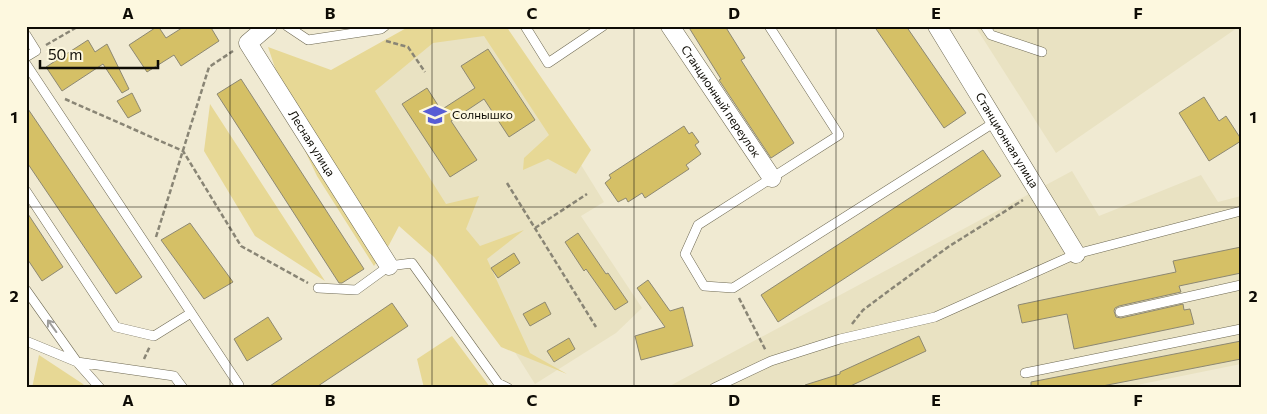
<svg xmlns="http://www.w3.org/2000/svg" width="1267" height="414" font-family="Commissioner,sans-serif">
  <style>
    .built { fill: #e9e2c2 }
    .green { fill: #e7d895 }
    .building { fill: #d5c066; stroke: #8d8872 }
    .lines { fill: none; stroke-linecap: round; stroke-linejoin: round }
    .service-casing { stroke: #6e6953; stroke-width: 10 }
    .minor-casing { stroke: #6e6953; stroke-width: 19 }
    .path { stroke: #898575; stroke-width: 2.5; stroke-dasharray: 5 2.5; stroke-linecap: butt }
    .service { stroke: #fff; stroke-width: 9 }
    .minor { stroke: #fff; stroke-width: 18 }
    .oneway { stroke: #9f9e9b }
    .grid { fill: none; stroke: #0e0c05; stroke-width: 1; stroke-opacity: 0.55 }
    .labels { text-anchor: middle; stroke-width: 5; stroke-linejoin: round; paint-order: stroke }
    .street-label { font-size: 12px; fill: #0e0c05; stroke: #fdf8df }
    .poi-label { font-size: 12px; fill: #0e0c05; stroke: #fdf8df; text-anchor: start }
    .neatline { fill: none; stroke: #0e0c05; stroke-width: 2 }
    .grid-label { font-size: 16px; text-anchor: middle; font-weight: bold; fill: #0e0c05 }
  </style>
  <rect width="100%" height="100%" fill="#f0ead2"/>
  <path class="built" d="M441,26H495L604,202L581,216L642,308L616,333L535,384L347,86Z
    M975,26H1236L1237,28L1056,153Z
    M1072,171L1099,216L1201,175L1218,202L1241,196V364L1122,388H666Z"/>
  <path class="green" d="M410,26H506L591,150L576,174L548,159L523,170L524,158L549,135L484,36L433,43L375,91L446,204L479,196L466,229L480,246L524,230L487,259L530,353L567,374L501,347L434,257L399,226L389,245L374,266L317,176L298,136L268,47L331,70Z
    M210,104L325,281L255,236L204,151Z
    M452,336L490,387L494,388H424L417,359Z
    M39,355L83,384L86,388H32Z"/>
  <path class="building" d="M158,26L166,38L185,26H210L219,41L181,66L174,55L147,72L129,45Z
    M688,26H725L745,58L741,60L794,143L771,158L719,80L721,79Z
    M874,26H906L966,113L944,128Z
    M88,40L95,52L107,44L129,89L122,93L103,64L62,91L46,67Z
    M488,49L535,120L509,137L484,99L451,121L477,160L450,177L402,104L427,88L441,110L475,88L461,66Z
    M241,79L364,269L342,283H339L217,94Z
    M132,93L141,111L128,118L117,101Z
    M1204,97L1219,121L1226,116L1241,139V141L1209,161L1179,113Z
    M26,106L142,277L116,294L26,161Z
    M684,126L689,134L692,132L699,142L695,145L701,154L686,165L689,169L645,198L642,193L628,202L626,198L618,202L605,183L611,178L609,175Z
    M983,150L1001,176L778,322L761,295Z
    M26,211L63,267L42,281L26,257Z
    M190,223L233,282L204,299L161,240Z
    M578,233L606,274L608,273L628,302L615,310L586,269L584,271L565,242Z
    M1241,247V273L1179,286L1181,292L1119,306L1115,308L1114,311L1116,317L1121,318L1183,304L1184,310L1190,309L1194,324L1074,349L1067,314L1022,323L1018,305L1176,272L1173,261Z
    M514,253L520,263L498,278L491,268Z
    M648,280L670,311L683,307L693,346L641,360L635,336L665,327L637,288Z
    M545,302L551,314L530,326L523,314Z
    M392,303L408,326L315,388H267Z
    M268,317L282,339L247,361L234,339Z
    M919,336L926,351L846,388H805V385L840,374V372Z
    M569,338L575,349L554,362L547,351Z
    M1241,341V359L1092,388H1031V382Z"/>
  <g class="lines">
    <defs>
      <path id="service" d="M287,26L308,40L381,29L385,26
        M525,26L548,63L603,26
        M769,26L839,135L698,225L685,254L704,286L733,288L995,122
        M985,26L991,35L1042,52
        M26,35L36,51L26,57
        M26,64L239,385L238,388
        M26,191L116,327L154,336L191,313
        M318,288L356,290L389,266L412,263L498,383L508,388
        M26,290L77,362L100,388
        M1120,312L1241,285
        M26,341L77,362L174,376L183,388
        M1025,373L1241,329
        M714,388L771,361L840,339L935,317L1076,254L1241,211"/>
      <g id="minor">
        <path id="s1" d="M268,26L248,43L389,266"/>
        <path id="s2" d="M670,26L772,178"/>
        <path id="s3" d="M937,26L1076,254"/>
      </g>
    </defs>
    <use href="#service" class="service-casing"/>
    <use href="#minor" class="minor-casing"/>
    <path class="path" d="M386,41L408,47L425,72
      M46,45L79,26
      M65,99L183,151L241,246L308,283
      M507,183L596,327
      M535,228L587,194
      M156,237L209,67L233,51
      M739,298L766,351
      M852,324L863,310L948,247L1023,200
      M144,359L150,346"/>
    <use href="#service" class="service"/>
    <use href="#minor" class="minor"/>
  </g>
  <defs><path id="oneway-shaft" d="M-6 0H5M1.5-3L5.5 0L1.5 3" fill="none" stroke-width="1.6" stroke-linecap="round" stroke-linejoin="round" transform="scale(1.25)"/></defs>
  <use class="oneway" href="#oneway-shaft" transform="translate(52 326) rotate(-126)"/>
  <path class="grid" d="M230,26V388M432,26V388M634,26V388M836,26V388M1038,26V388M26,207H1241"/>
  <defs>
    <symbol id="school-bare" viewBox="-9 -9 18 18"><path d="M0-5L7-2L0 1L-7-2ZM-4 1L0 2.5L4 1V4Q0 6-4 4Z" fill="#585dd4" stroke="#fdf8df" stroke-width="2.5" paint-order="stroke"/></symbol>
  </defs>
  <g fill-rule="evenodd">
    <use href="#school-bare" x="419" y="99" width="32" height="32"/>
  </g>
  <g class="labels">
    <g class="street-label">
      <text dy="4" stroke="none"><textPath href="#s2" startOffset="91">Станционный переулок</textPath></text>
      <text dy="4" stroke="none"><textPath href="#s3" startOffset="134">Станционная улица</textPath></text>
      <text dy="4" stroke="none"><textPath href="#s1" startOffset="145">Лесная улица</textPath></text>
    </g>
    <g class="poi-label">
      <text x="452" y="119">Солнышко</text>
    </g>
  </g>
  <rect width="1267" height="414" fill="none" stroke="#fdf8df" stroke-width="55"/>
  <path d="M40 60v8h118v-8" fill="none" stroke="#0e0c05" stroke-width="2.5"/>
  <text x="48" y="60" font-size="15" fill="#0e0c05" stroke="#fdf8df" stroke-width="4" paint-order="stroke">50 m</text>
  <rect x="28" y="28" width="1212" height="358" class="neatline"/>
  <g class="grid-label">
    <text x="128" y="19">A</text>
    <text x="330" y="19">B</text>
    <text x="532" y="19">C</text>
    <text x="734" y="19">D</text>
    <text x="936" y="19">E</text>
    <text x="1138" y="19">F</text>
    <text x="14" y="123">1</text>
    <text x="1253" y="123">1</text>
    <text x="14" y="302">2</text>
    <text x="1253" y="302">2</text>
    <text x="128" y="406">A</text>
    <text x="330" y="406">B</text>
    <text x="532" y="406">C</text>
    <text x="734" y="406">D</text>
    <text x="936" y="406">E</text>
    <text x="1138" y="406">F</text>
  </g>
</svg>
